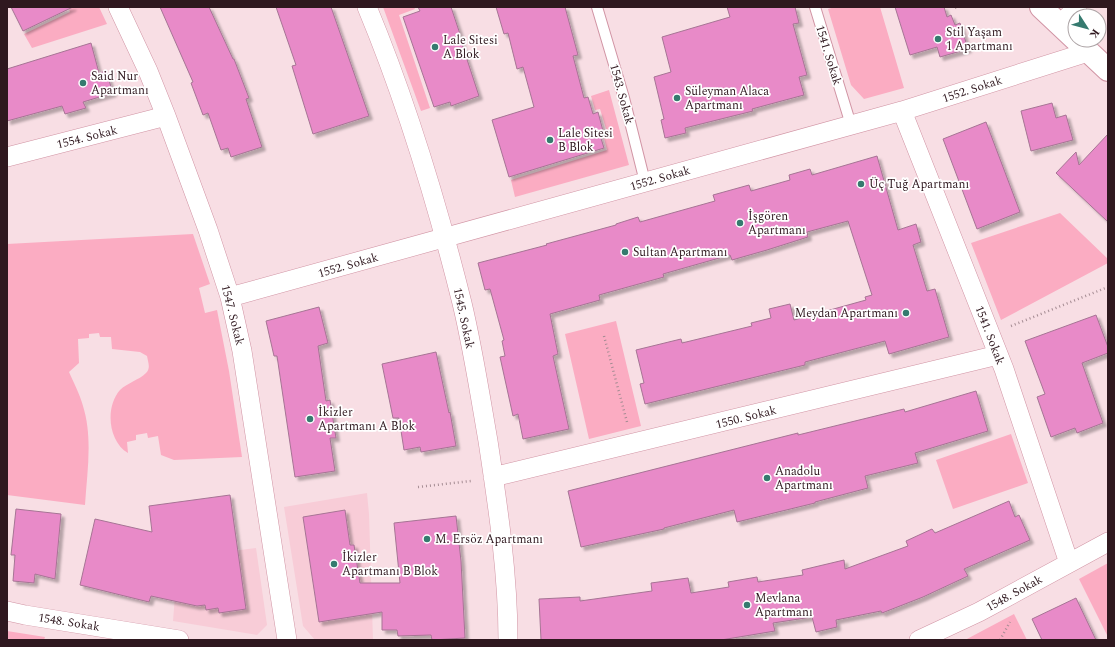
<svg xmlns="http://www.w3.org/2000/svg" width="1115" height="647" font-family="Spectral,serif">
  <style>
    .built { fill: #f8ccd7 }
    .green { fill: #fbacc2 }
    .building { fill: #e88ac8; stroke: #a67494; filter: url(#shadow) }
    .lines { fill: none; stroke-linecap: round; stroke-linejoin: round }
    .service-casing { stroke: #d194a4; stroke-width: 12 }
    .minor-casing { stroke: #d194a4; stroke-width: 20 }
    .tertiary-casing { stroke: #d194a4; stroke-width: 24 }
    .path { stroke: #a58c93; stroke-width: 2.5; stroke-dasharray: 1 3; stroke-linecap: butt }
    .service { stroke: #fff; stroke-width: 10 }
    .minor { stroke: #fff; stroke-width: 19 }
    .tertiary { stroke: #fff; stroke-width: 22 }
    .poi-dot { fill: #357a6f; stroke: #fff; stroke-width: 1.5 }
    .labels { text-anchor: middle; stroke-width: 3.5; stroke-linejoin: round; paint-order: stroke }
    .poi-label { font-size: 12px; fill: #2f181f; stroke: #fff; text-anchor: start }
    .street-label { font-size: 12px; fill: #2f181f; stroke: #fff }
  </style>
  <defs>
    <filter id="shadow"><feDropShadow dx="3.5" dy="3.5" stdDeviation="1" flood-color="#0004"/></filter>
  </defs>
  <rect width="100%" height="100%" fill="#f8dee4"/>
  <path class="built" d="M367,493L369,514L373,640H315L303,626L284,507Z
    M256,548L267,625L257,635L173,621L178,558Z"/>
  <path class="green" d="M68,7H99L107,24L32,48L24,34L70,12Z
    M383,7H414L415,9L399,15L430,108L421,111Z
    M835,7H880L904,88L864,99L851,85L828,9Z
    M609,90L629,165L515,197L511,180L607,150L603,134L607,132L600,109L595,110L591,96Z
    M1060,213L1108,259V263L1001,320L971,243Z
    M193,234L210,284L199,288L205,313L217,310L229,371L242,457L174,460L161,455L158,436L148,438L147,433L136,435V440L127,442L128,453C108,441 105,407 120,390C127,383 139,380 146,373C151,368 148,362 147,356L140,352L112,349L111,337H100L99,333L89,334V338L78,339L79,363L69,372C74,383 80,395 83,406C93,438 87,473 85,505L7,495V244Z
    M616,321L641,426L589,439L565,334Z
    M1011,434L1028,483L953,509L936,460Z
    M1108,563V637L1079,579Z
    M1014,614L1027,640H965Z
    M7,631L45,637L44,640H7Z"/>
  <path class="building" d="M11,7H73L23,31Z
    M160,7H209L233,59H234L249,98L246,99L262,147L231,157L228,148L221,150L208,113L203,115L191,83L193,82Z
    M276,7H331L369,116L313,134L292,66L296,65Z
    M418,7H451L460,34L459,35L479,96L451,106L450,102L434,107L403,17L420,11Z
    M496,7H565L578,55L573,56L584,98L588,97L593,114L598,112L603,131L599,132L604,148L509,177L492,120L534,107L523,67L517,69L508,33L504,34Z
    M727,7H795L799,23L793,24L807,75L799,77L804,95L752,109L753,111L685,128L686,133L665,138L661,120L664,119L654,77L671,72L662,37L730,17Z
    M895,7H944L947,17L951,15L955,25L960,23L968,49L940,57L937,47L910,55Z
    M91,43L99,73L106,71L113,93L83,102L86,108L65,114L62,106L7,121V69Z
    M1052,103L1056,118L1066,115L1073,140L1031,151L1021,111Z
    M986,122L1020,212L977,229L943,139Z
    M1108,134V222L1056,173L1076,152L1079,165Z
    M877,156L898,230L916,224L921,242L913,245L927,291L935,289L949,337L889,354L885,341L805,362V365L645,404L640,384L644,383L636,350L681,339L682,343L752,326L751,323L771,318L769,309L790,304L794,320L866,300L865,297L872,295L848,221L807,232L808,237L767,250L732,260L730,255L663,274L664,277L599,295L600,300L550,314L558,354L553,356L569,429L523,439L518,414L513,416L500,357L505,356L502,341L504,340L490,289L485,290L478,263L547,245L546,244L616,225V224L638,217L640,222L715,201L713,195L749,185L751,191L790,180L789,175L810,169L812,175Z
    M319,307L328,343L318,346L326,401L330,400L336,438H330L335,471L295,477L277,356H274L266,321Z
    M1096,315L1108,347V353L1082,363L1103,423L1077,433L1075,428L1051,437L1037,397L1045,394L1025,341Z
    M436,352L449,413L450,412L456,446L421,452L420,447L404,450L399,418H393L382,364Z
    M976,391L988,431L915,453L918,463L865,476L868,488L815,502V503L737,522L734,510L664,528V529L581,547L568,491L798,433V435L904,409L905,412Z
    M230,495L246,609L219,613L218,608L206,610L205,605L197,606L151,596L149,602L80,585L95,519L152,532L149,506Z
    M1009,501L1015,517L1019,515L1030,540L964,569L968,576L923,597L882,613L881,611L836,620L837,627L816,632L812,617L773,623L775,631L721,640H541L539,599L580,597V601L652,591L651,583L688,578L691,593L729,587L728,582L757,577L758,582L803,575L802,570L844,560L845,569L908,546L906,541L932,529L935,533Z
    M16,509L61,514L55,579L35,574L34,583L13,581L15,555H11Z
    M345,510L350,545H354L360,583H400L394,523L456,516L461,561L465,638L432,640L431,635L398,636L397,630H382V612L319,622L303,517Z
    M1076,598L1096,640H1042L1032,619Z"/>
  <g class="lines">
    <defs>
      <path id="service" d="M597,7L624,98L645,182
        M815,7L851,125"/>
      <path id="minor" d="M118,7L148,71L166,116L208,230L230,297L242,351L287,640
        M367,7C407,103 437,203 462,303C473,349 480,395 488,441C498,507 508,574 508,640
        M1060,25L1077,7
        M902,111L1004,369L1069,563
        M7,157L166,116
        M230,297L902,111L1088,52
        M493,477L998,355
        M7,611L25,615L179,640
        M919,640L979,612L1108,542"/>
      <path id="tertiary" d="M1041,7L1075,39
        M1076,40L1108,70"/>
    </defs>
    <use href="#service" class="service-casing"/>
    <use href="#minor" class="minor-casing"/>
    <use href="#tertiary" class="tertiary-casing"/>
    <path class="path" d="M955,8L957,7
      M1011,326L1108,287
      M604,336L627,422
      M418,487L471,481
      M1000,640L1010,622"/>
    <use href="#service" class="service"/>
    <use href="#minor" class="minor"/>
    <use href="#tertiary" class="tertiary"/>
  </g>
  <g class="poi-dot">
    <circle cx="938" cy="39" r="4"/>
    <circle cx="435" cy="47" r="4"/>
    <circle cx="83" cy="83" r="4"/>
    <circle cx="677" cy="98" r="4"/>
    <circle cx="550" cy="140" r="4"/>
    <circle cx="861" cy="184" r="4"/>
    <circle cx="740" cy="223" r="4"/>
    <circle cx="625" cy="252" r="4"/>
    <circle cx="906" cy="313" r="4"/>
    <circle cx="310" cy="419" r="4"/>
    <circle cx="767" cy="478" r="4"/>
    <circle cx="427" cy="539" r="4"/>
    <circle cx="334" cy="564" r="4"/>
    <circle cx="747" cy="605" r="4"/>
  </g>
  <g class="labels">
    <g class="poi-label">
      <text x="946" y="36">Stil Yaşam<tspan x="946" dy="14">1 Apartmanı</tspan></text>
      <text x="443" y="44">Lale Sitesi<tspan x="443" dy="14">A Blok</tspan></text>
      <text x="91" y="80">Said Nur<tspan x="91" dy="14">Apartmanı</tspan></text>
      <text x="685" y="95">Süleyman Alaca<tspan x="685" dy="14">Apartmanı</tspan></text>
      <text x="558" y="137">Lale Sitesi<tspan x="558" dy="14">B Blok</tspan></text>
      <text x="869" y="188">Üç Tuğ Apartmanı</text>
      <text x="748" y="220">İşgören<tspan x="748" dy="14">Apartmanı</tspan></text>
      <text x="633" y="256">Sultan Apartmanı</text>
      <text x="898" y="317" text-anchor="end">Meydan Apartmanı</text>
      <text x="318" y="416">İkizler<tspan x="318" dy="14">Apartmanı A Blok</tspan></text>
      <text x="775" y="475">Anadolu<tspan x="775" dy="14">Apartmanı</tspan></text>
      <text x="435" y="543">M. Ersöz Apartmanı</text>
      <text x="342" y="561">İkizler<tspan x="342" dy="14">Apartmanı B Blok</tspan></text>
      <text x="755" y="602">Mevlana<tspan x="755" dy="14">Apartmanı</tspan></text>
    </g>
    <g class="street-label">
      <text transform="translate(829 55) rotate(73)" y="4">1541. Sokak</text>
      <text transform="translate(972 89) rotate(-18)" y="4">1552. Sokak</text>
      <text transform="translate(622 94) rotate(75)" y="4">1543. Sokak</text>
      <text transform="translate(87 137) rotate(-14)" y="4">1554. Sokak</text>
      <text transform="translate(660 178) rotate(-16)" y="4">1552. Sokak</text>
      <text transform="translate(348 265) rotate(-16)" y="4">1552. Sokak</text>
      <text transform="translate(233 315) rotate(76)" y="4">1547. Sokak</text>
      <text transform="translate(464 318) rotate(78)" y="4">1545. Sokak</text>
      <text transform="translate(990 335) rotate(69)" y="4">1541. Sokak</text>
      <text transform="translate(746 417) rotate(-14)" y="4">1550. Sokak</text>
      <text transform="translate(1014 593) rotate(-29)" y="4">1548. Sokak</text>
      <text transform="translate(69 622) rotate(9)" y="4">1548. Sokak</text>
    </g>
  </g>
  <rect width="1115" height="647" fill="none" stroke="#2f181f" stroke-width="16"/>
  <g transform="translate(1087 28) rotate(126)"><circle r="19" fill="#ffffff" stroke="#aca3a5"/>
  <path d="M0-3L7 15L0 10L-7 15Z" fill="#357a6f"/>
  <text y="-6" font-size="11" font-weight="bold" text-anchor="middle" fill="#2f181f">K</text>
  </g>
</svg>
